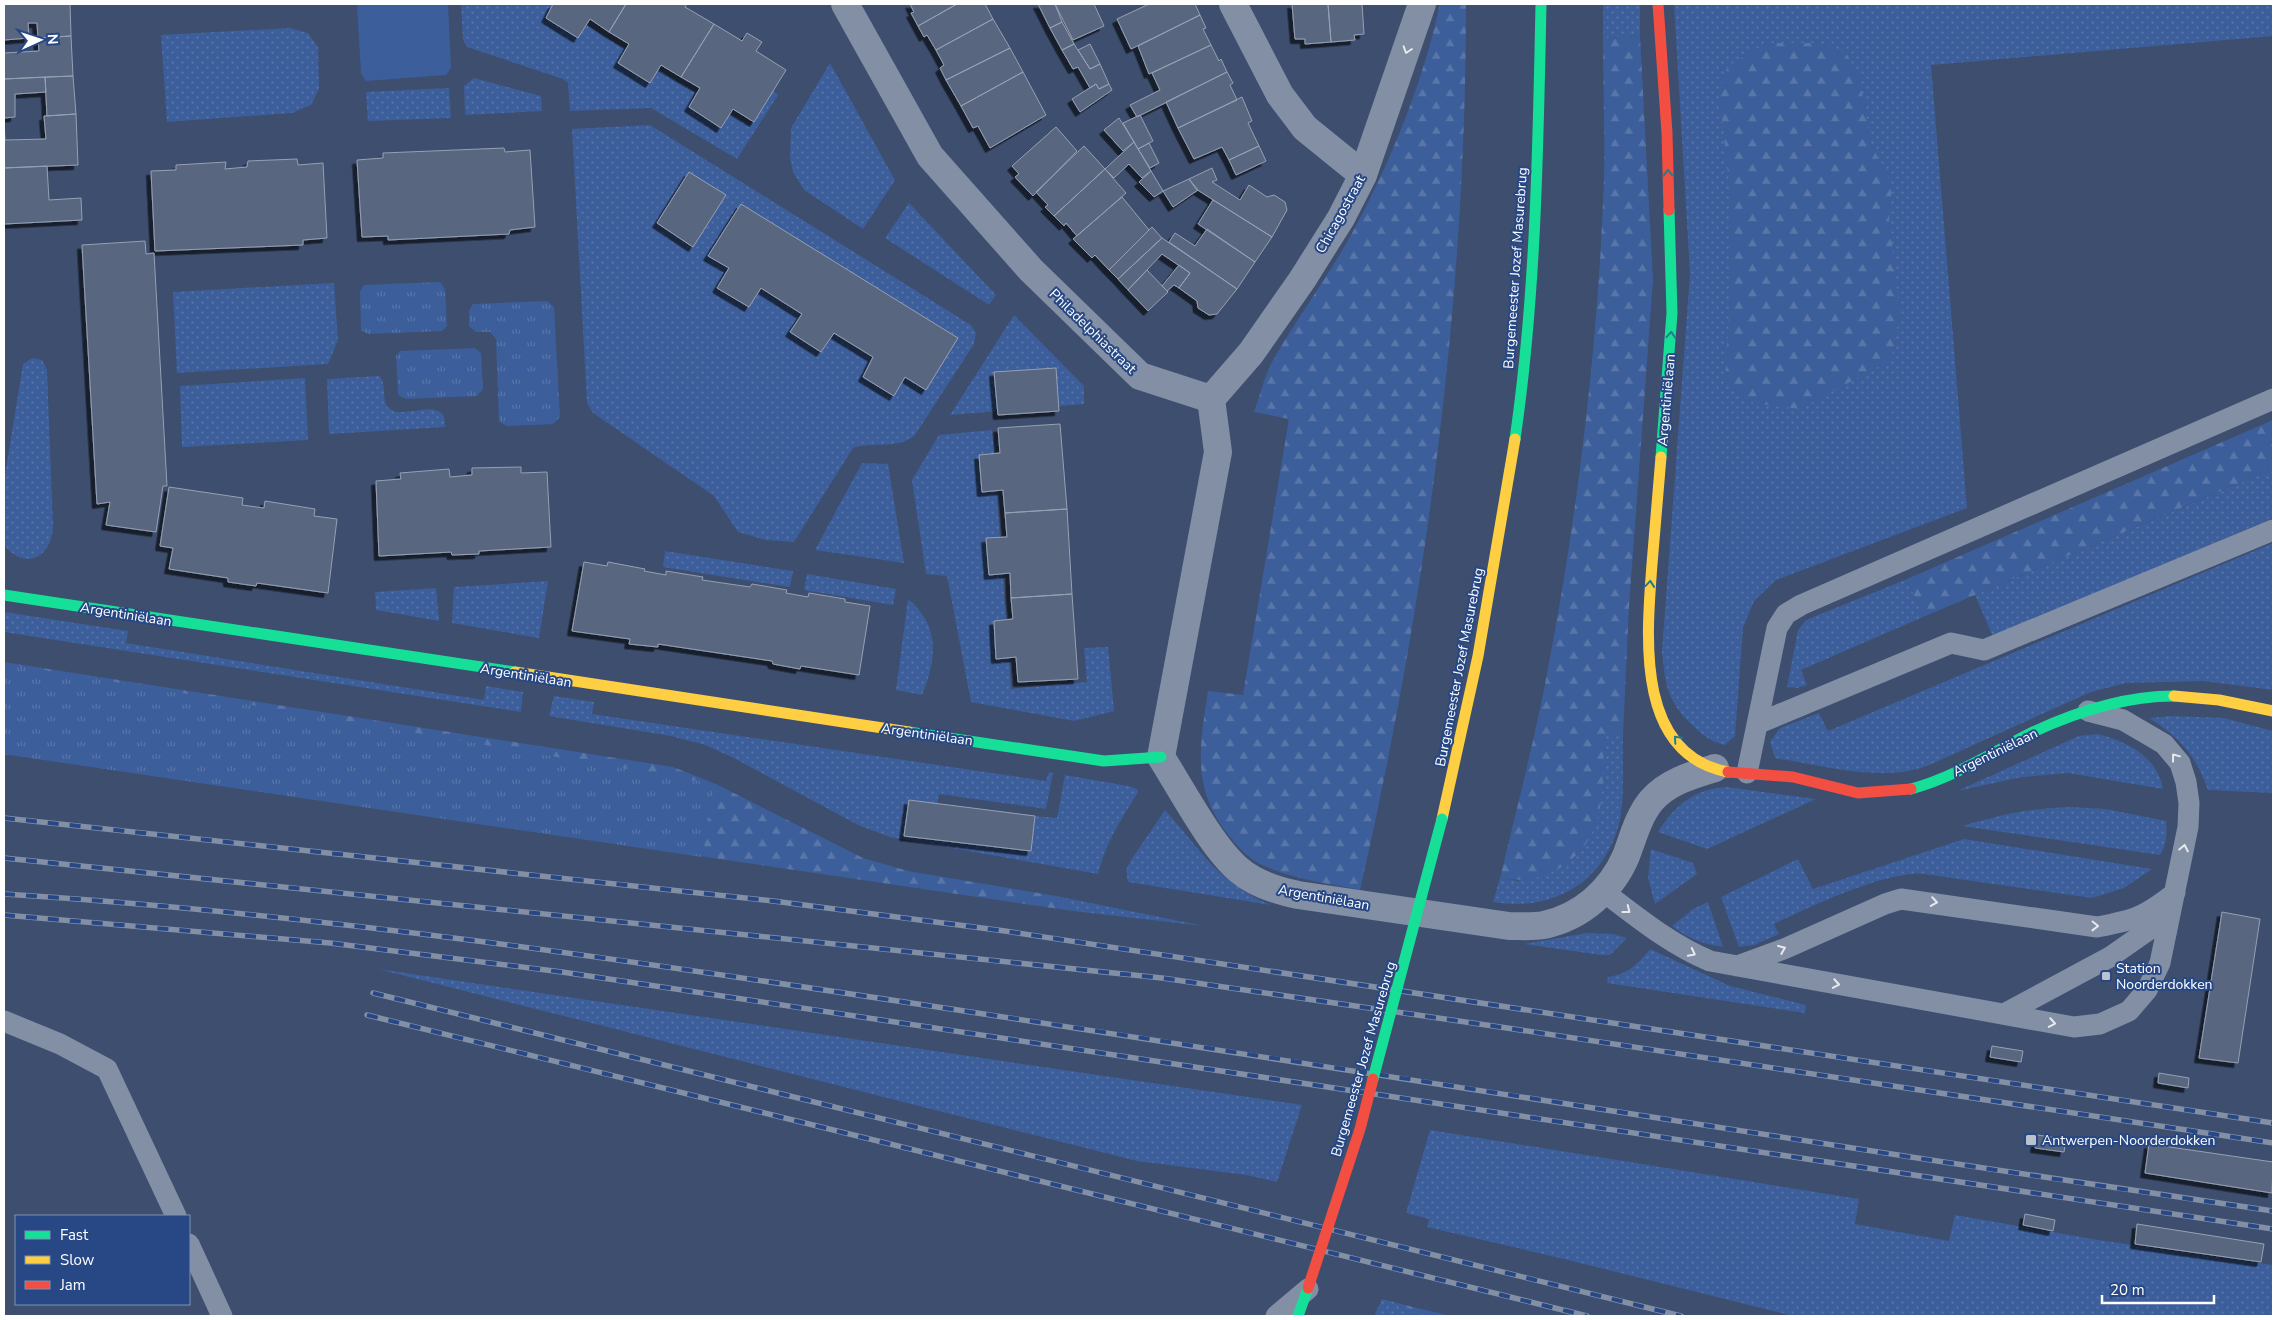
<svg xmlns="http://www.w3.org/2000/svg" width="2277" height="1320" font-family="'Nunito Sans',sans-serif">
  <style>
    .grass { fill: url(#grass-dots) }
    .forest { fill: url(#forest-firs) }
    .park { fill: url(#park-tufts) }
    .pitch { fill: #3c5e9a }
    .building { fill: #586680; stroke: #97a0b3; filter: url(#shadow) }
    .lines { fill: none; stroke-linecap: round; stroke-linejoin: round }
    .lane { stroke: #838fa5; stroke-width: 21 }
    .street { stroke: #838fa5; stroke-width: 28 }
    .fast { stroke: #16e098; stroke-width: 11 }
    .slow { stroke: #ffcf43; stroke-width: 11 }
    .jam { stroke: #f24e42; stroke-width: 11 }
    .rail-casing { stroke: #838fa4; stroke-width: 5.5 }
    .rail { stroke: #274885; stroke-width: 4; stroke-dasharray: 11; stroke-linecap: butt }
    .fast-bridge { stroke: #16e098; stroke-width: 11 }
    .jam-bridge { stroke: #f24e42; stroke-width: 11 }
    .oneway { stroke: #e6e9ed }
    .oneway2 { stroke: #217d8c }
    .poi-dot { fill: #bbc1cd; stroke: #274885; stroke-width: 2 }
    .labels { text-anchor: middle; stroke-width: 4; stroke-linejoin: round; paint-order: stroke }
    .street-label { font-size: 14px; fill: #fff; stroke: #274885 }
    .poi-label { font-size: 14px; fill: #fff; stroke: #274885; text-anchor: start }
  </style>
  <defs>
    <pattern id="grass-dots" width="8" height="8" patternUnits="userSpaceOnUse" patternTransform="scale(1.25)"><rect width="8" height="8" fill="#3c5e9a"/><path d="M2 2h.1M6 6h.1" fill="none" stroke="#5976a9" stroke-width="1.8" stroke-linecap="round"/></pattern>
    <pattern id="forest-firs" width="22" height="20" patternUnits="userSpaceOnUse" patternTransform="scale(1.25)"><rect width="22" height="20" fill="#3c5e9a"/><path d="M5 1l3.5 6h-7zM16 11l3.5 6h-7z" fill="#5976a9"/></pattern>
    <pattern id="park-tufts" width="24" height="20" patternUnits="userSpaceOnUse" patternTransform="scale(1.25)"><rect width="24" height="20" fill="#3c5e9a"/><path d="M3 7l-1-3M5 7V3M7 7l1-3M15 17l-1-3M17 17v-4M19 17l1-3" fill="none" stroke="#5976a9"/></pattern>
    <filter id="shadow"><feDropShadow dx="-4.5" dy="4.5" stdDeviation="0" flood-color="#0009"/></filter>
  </defs>
  <rect width="100%" height="100%" fill="#3d4e6f"/>
  <path class="grass" d="M461,4H552L751,126L773,91L778,95L737,159L651,108L570,111L568,83L563,79L467,47L463,40Z
    M1603,4H1640V36L1603,38Z
    M1674,4H2273V36L1931,65L1967,508L1776,580L1754,601L1743,628L1735,736L1725,745C1709,741 1704,736 1692,725C1667,701 1665,684 1662,651L1690,274Z
    M290,28L308,33L318,47L319,89L311,105L292,113L167,122L161,35Z
    M830,63L895,180L863,229L804,190L793,172L790,158L791,128Z
    M474,78L541,96L542,111L465,115L464,86Z
    M449,88L451,118L368,121L366,92Z
    M650,125L971,325L976,333L974,344L915,435C899,450 873,441 853,448L794,542L766,540L738,532L714,496L593,413L587,403L572,129Z
    M909,203L996,295L989,305L885,238Z
    M334,283L338,340L328,364L177,373L173,292Z
    M1014,315L1084,386V404L950,415Z
    M32,358L42,360L47,370L53,526C52,558 25,571 4,545V481L23,364Z
    M379,376C388,384 380,402 390,409C406,419 432,400 444,416L445,427L329,434L327,379Z
    M305,378L308,440L182,447L180,386Z
    M992,430L1011,689L1087,682L1084,648L1108,647L1114,711L1074,721L971,702L947,576L926,574L912,480L939,435Z
    M862,463L888,464L904,563L815,550Z
    M2273,469V518L1993,637L1975,595Z
    M2273,543V690L2203,681L2126,683L2091,692L1927,766C1881,783 1822,765 1775,758L1770,742L1780,728L1819,713L1828,731Z
    M665,551L793,571L790,587L663,567Z
    M807,574L896,589L893,605L804,590Z
    M1907,579L1923,617L1801,670L1807,685L1797,688L1787,687L1798,630L1806,620Z
    M548,581L539,638L452,623L454,587Z
    M436,588L439,621L376,610L375,592Z
    M908,599C940,625 937,659 922,695L896,690Z
    M4,612L128,631L126,643L484,700L486,686L523,692L521,712L4,632Z
    M554,696L594,702L592,714L1046,781L1049,772L1053,773L1046,809L939,794L937,804L909,800L905,836L1030,851L1035,816L1057,818L1065,775L1128,786L1137,789L1138,792C1120,822 1107,840 1098,874L890,837L858,825L734,758L705,745L671,736L549,716Z
    M2171,716L2224,718L2273,731V793L2208,790C2196,755 2180,738 2149,718Z
    M2098,734C2128,742 2157,756 2163,789L2068,773L2022,777L1957,791L2079,736Z
    M1604,736H1623C1622,761 1625,801 1619,824C1603,884 1552,912 1493,902L1500,878L1519,881Z
    M1727,787L1816,799L1707,849L1658,832C1675,805 1694,789 1727,787Z
    M2071,807L2106,809L2166,821C2167,834 2167,844 2160,855L1962,826C2000,815 2031,808 2071,807Z
    M1165,810C1201,850 1219,884 1271,905L1128,882L1126,870L1131,860Z
    M1964,839L2152,869L2124,888L2092,898L1924,874C1887,870 1809,907 1774,924L1779,934L1754,945L1739,947L1721,897L1798,859L1813,889Z
    M1651,849L1693,863L1697,874L1655,904L1648,878Z
    M1056,896L1204,926L1073,911Z
    M1708,902L1723,947C1702,944 1688,938 1672,926L1693,909Z
    M1587,933L1613,934L1627,938L1610,955H1601L1524,944Z
    M1650,949L1730,986L1806,1005L1805,1013L1607,983L1608,977C1628,974 1637,965 1650,949Z
    M378,969L1302,1105L1277,1182L1246,1175L1137,1161Z
    M1430,1130L1859,1199L1855,1224L1949,1241L1955,1215L2098,1240L2273,1265V1316H1793L1564,1259L1427,1227L1429,1219L1406,1213Z
    M1382,1299L1405,1305L1415,1316H1374Z"/>
  <path class="forest" d="M1440,4H1466C1466,301 1426,601 1360,890C1327,883 1291,879 1260,864C1248,858 1235,844 1227,833C1191,787 1200,744 1208,691L1243,695L1289,419L1254,412C1260,396 1264,377 1272,362C1298,316 1331,273 1356,226C1393,156 1423,82 1440,4Z
    M1640,36L1653,280L1629,607L1623,736H1604C1602,786 1609,835 1563,866C1542,879 1524,882 1500,878C1516,812 1533,746 1546,679C1578,514 1598,346 1604,179C1605,132 1603,85 1603,38Z
    M1767,43H1816L1846,53L1859,75L1871,145L1892,184L1889,219L1900,314L1891,360L1800,409L1754,403L1725,383L1731,277L1730,192L1719,91L1728,66Z
    M2273,420V469L1923,617L1907,579Z
    M4,662L673,767L716,784L863,858L908,871L1056,896L1073,911L4,754Z
    M1405,1305L1451,1316H1415Z"/>
  <path class="park" d="M440,282L445,289L447,326L442,331L368,334L361,330L360,292L364,285Z
    M547,301L554,307L560,417L553,424L506,426L499,421L496,339L490,332H476L469,326V311L473,304Z
    M475,348L481,353L483,389L477,396L406,399L398,395L396,356L400,351Z
    M4,663L716,784L702,857L4,754Z"/>
  <path class="pitch" d="M357,4H448L451,68L446,75L366,81L361,74Z"/>
  <path class="building" d="M4,4H70L71,36L38,38L37,23H28L29,38L4,40Z
    M553,4H626L609,32L590,19L578,38L546,18Z
    M626,4H687L685,7L714,24L681,77L661,65L650,83L618,63L629,44L609,32Z
    M910,4H957L918,26L911,13L914,12Z
    M957,4H985L993,19L936,50L927,35L924,37L918,26Z
    M1038,4H1055L1062,22L1050,28Z
    M1055,4H1094L1104,26L1073,40Z
    M1149,4H1195L1200,15L1131,49L1117,19Z
    M1292,4H1328L1331,42L1305,44V39H1295Z
    M1328,4H1362L1364,34L1354,35L1355,40L1331,42Z
    M1200,15L1206,28L1203,29L1211,45L1149,74L1138,46Z
    M993,19L1010,48L946,80L940,68L944,65L936,50Z
    M1062,22L1074,44L1062,50L1050,28Z
    M714,24L742,41L747,33L762,42L756,51L786,70L754,122L733,109L721,128L689,107L700,88L681,77Z
    M71,36L73,76L4,79V53L39,51L38,38Z
    M1074,44L1090,69L1100,64L1109,84L1099,89L1096,84L1090,88L1078,67L1073,69L1062,50Z
    M1090,44L1100,64L1090,69L1078,50Z
    M1211,45L1219,61L1221,59L1227,72L1137,117L1130,105L1160,90L1152,73Z
    M1010,48L1023,72L961,106L946,80Z
    M1023,72L1046,115L990,148L978,126L973,128L961,106Z
    M1227,72L1233,83L1230,85L1237,100L1178,128L1166,102Z
    M73,76L76,114L47,116L45,77Z
    M45,77L46,92L15,94V117L4,118V79Z
    M1096,84L1099,89L1109,84L1112,90L1080,112L1072,99Z
    M1242,97L1252,121L1248,123L1259,146L1229,160L1222,147L1194,159L1178,128Z
    M76,114L78,165L4,168V123L5,140L46,139L44,116Z
    M1140,115L1153,141L1138,149L1123,123Z
    M1119,118L1134,142L1123,151L1104,130Z
    M1056,127L1077,151L1033,196L1015,177L1019,174L1012,166Z
    M1134,142L1151,171L1142,178L1129,164L1114,178L1105,169Z
    M1149,143L1159,163L1150,168L1138,149Z
    M1084,146L1105,169L1054,216L1045,207L1048,205L1036,192Z
    M1259,146L1266,161L1236,175L1229,160Z
    M504,148L505,152L530,150L535,227L510,230L509,234L388,240V236L362,237L357,160L383,158V153Z
    M297,159L298,165L323,163L327,238L303,240V245L155,251L151,171L176,170V165L226,162L225,169L247,167L248,161Z
    M47,166L49,200L81,198L82,220L4,224V168Z
    M1212,168L1217,180L1212,182L1240,200L1249,185L1267,197L1274,195L1285,202L1287,210L1272,237L1196,189L1189,179Z
    M1105,169L1126,193L1077,236L1066,223L1064,226L1054,216Z
    M1151,171L1163,191L1154,197L1139,182Z
    M689,172L726,195L693,247L657,223Z
    M1189,179L1198,190L1173,207L1163,191Z
    M1122,197L1149,230L1109,270L1095,255L1092,258L1073,239Z
    M1213,200L1272,237L1255,262L1198,224Z
    M741,204L958,338L926,390L905,377L894,396L863,377L873,357L834,333L821,352L790,332L802,314L761,288L749,307L717,288L729,268L708,256Z
    M1152,227L1162,238L1118,279L1109,270Z
    M1207,229L1255,262L1237,289L1169,242L1175,233L1195,246Z
    M1162,238L1237,289L1217,314L1209,315L1198,308L1197,301L1179,288L1190,273L1162,254L1128,290L1118,279Z
    M145,241L146,254L154,253L167,486H163L156,532L106,525L110,502L97,504L82,245Z
    M1179,265L1190,273L1179,288L1174,285L1167,291L1162,286Z
    M1147,270L1168,292L1148,311L1128,290Z
    M1056,368L1059,411L998,415L994,372Z
    M1060,424L1067,509L1005,513L1003,490L982,492L979,455L1000,453L998,428Z
    M521,467V473L547,472L551,547L479,551V554L452,555L451,552L379,556L376,481L401,479L400,473L449,469L450,477L472,475V468Z
    M169,487L243,498L242,505L264,508L265,501L315,509L314,516L337,519L328,593L257,583L256,586L228,582V578L169,569L173,548L160,546Z
    M1067,509L1072,594L1011,598L1010,573L989,575L986,538L1007,537L1005,513Z
    M584,562L607,566L608,562L645,569L644,571L666,575V571L703,577L702,580L750,587L752,584L787,590L786,593L808,597L809,593L845,599V602L870,606L859,675L801,666L800,669L773,664L772,661L658,644V647L629,644L630,639L572,631Z
    M1072,594L1078,679L1018,682L1016,657L996,659L994,621L1013,619L1011,598Z
    M909,800L1035,816L1031,851L904,836Z
    M2222,912L2260,919L2238,1063L2199,1058Z
    M1992,1046L2023,1051L2021,1062L1990,1057Z
    M2159,1073L2189,1078L2188,1088L2158,1083Z
    M2037,1135L2066,1139L2064,1152L2035,1148Z
    M2149,1144L2273,1162L2272,1193L2145,1173Z
    M2025,1214L2055,1220L2053,1231L2023,1225Z
    M2137,1224L2264,1244L2261,1262L2135,1244Z"/>
  <g class="lines">
    <path class="lane" d="M1759,723L1951,643L1984,650L2273,530
      M1747,773L1777,628L1786,614L1801,605L2273,399
      M1604,892C1637,917 1671,945 1710,961L2074,1027L2100,1024L2129,1011L2147,990L2160,963L2188,827L2189,803L2186,782L2180,763L2164,744L2123,720L2088,711
      M1737,966L1784,949L1885,904L1901,899L2097,927C2135,920 2144,917 2175,893
      M2004,1014L2110,957L2150,929L2166,906
      M4,1021L60,1044L107,1069L176,1216
      M189,1244L222,1316
      M1276,1316L1308,1289"/>
    <path class="street" d="M845,4L930,156L1031,270L1140,376L1211,399
      M1233,4L1280,95L1305,128L1363,175
      M1211,399L1218,452L1161,757C1182,790 1211,846 1239,870C1255,884 1279,891 1298,895L1509,926C1521,926 1533,927 1544,925C1581,917 1611,891 1626,856C1633,838 1638,817 1651,801C1667,782 1692,775 1715,768
      M1211,399L1251,353L1302,280L1341,218L1363,175L1422,4"/>
    <path class="fast" d="M1515,439C1536,295 1538,149 1541,4
      M1661,457L1672,313L1669,210
      M4,595L515,672
      M909,732L1104,761L1161,757
      M1911,789C1955,777 1993,752 2033,732C2076,712 2126,696 2174,696
      M1298,1316L1308,1288"/>
    <path class="slow" d="M1661,457C1658,492 1655,528 1652,564C1647,634 1634,754 1728,772
      M515,672L909,732
      M2174,696L2219,700L2273,711
      M1442,819L1478,656L1515,439"/>
    <path class="jam" d="M1658,4L1667,133L1669,210
      M1728,772L1793,777L1858,793L1911,789"/>
    <defs>
      <path id="rail" d="M4,818L773,901L1005,931L2273,1123
        M4,858L1162,978L1507,1028L2273,1143
        M4,894C326,914 645,963 964,1011C1400,1076 1836,1148 2273,1211
        M4,915L330,943L562,972L2273,1229
        M373,993L1681,1316
        M367,1015L1587,1316"/>
    </defs>
    <use href="#rail" class="rail-casing"/>
    <use href="#rail" class="rail"/>
    <path class="fast-bridge" d="M1373,1079L1442,819"/>
    <path class="jam-bridge" d="M1308,1288L1360,1129L1373,1079"/>
  </g>
  <defs><path id="oneway-chevron" d="M-2-3.5L2.5 0L-2 3.5" fill="none" stroke-width="1.6" stroke-linecap="round" stroke-linejoin="round" transform="scale(1.25)"/></defs>
  <g class="oneway">
    <use href="#oneway-chevron" transform="translate(1407 50) rotate(108)"/>
    <use href="#oneway-chevron" transform="translate(2175 757) rotate(-127)"/>
    <use href="#oneway-chevron" transform="translate(2184 848) rotate(-79)"/>
    <use href="#oneway-chevron" transform="translate(1934 902) rotate(9)"/>
    <use href="#oneway-chevron" transform="translate(1627 910) rotate(38)"/>
    <use href="#oneway-chevron" transform="translate(2095 926) rotate(1)"/>
    <use href="#oneway-chevron" transform="translate(1782 949) rotate(-22)"/>
    <use href="#oneway-chevron" transform="translate(1692 953) rotate(27)"/>
    <use href="#oneway-chevron" transform="translate(1836 984) rotate(10)"/>
    <use href="#oneway-chevron" transform="translate(2052 1023) rotate(10)"/>
  </g>
  <g class="oneway2">
    <use href="#oneway-chevron" transform="translate(1668 173) rotate(-92)"/>
    <use href="#oneway-chevron" transform="translate(1671 335) rotate(-86)"/>
    <use href="#oneway-chevron" transform="translate(1650 584) rotate(-85)"/>
    <use href="#oneway-chevron" transform="translate(1677 739) rotate(-131)"/>
  </g>
  <g class="poi-dot">
    <rect x="2101" y="971" width="10" height="10" rx="2.5"/>
    <rect x="2025" y="1134" width="12" height="12" rx="2.5"/>
  </g>
  <g class="labels">
    <g class="street-label">
      <text transform="translate(1340 214) rotate(-61)" y="5">Chicagostraat</text>
      <text transform="translate(1515 268) rotate(-86)" y="5">Burgemeester Jozef Masurebrug</text>
      <text transform="translate(1093 331) rotate(44)" y="5">Philadelphiastraat</text>
      <text transform="translate(1666 400) rotate(-85)" y="5">Argentiniëlaan</text>
      <text transform="translate(126 614) rotate(9)" y="5">Argentiniëlaan</text>
      <text transform="translate(1459 667) rotate(-79)" y="5">Burgemeester Jozef Masurebrug</text>
      <text transform="translate(526 675) rotate(9)" y="5">Argentiniëlaan</text>
      <text transform="translate(927 734) rotate(8)" y="5">Argentiniëlaan</text>
      <text transform="translate(1995 752) rotate(-26)" y="5">Argentiniëlaan</text>
      <text transform="translate(1324 897) rotate(10)" y="5">Argentiniëlaan</text>
      <text transform="translate(1363 1059) rotate(-74)" y="5">Burgemeester Jozef Masurebrug</text>
    </g>
    <g class="poi-label">
      <text x="2116" y="973">Station<tspan x="2116" dy="16">Noorderdokken</tspan></text>
      <text x="2042" y="1145">Antwerpen-Noorderdokken</text>
    </g>
  </g>
  <rect width="2277" height="1320" fill="none" stroke="#ffffff" stroke-width="10"/>
  <rect x="15" y="1215" width="175" height="90" fill="#274885" stroke="#7d91b6"/>
  <rect x="25" y="1231" width="25" height="8" fill="#16e098" stroke="#7d91b6"/>
  <text x="60" y="1240" font-size="15" fill="#ffffff">Fast</text>
  <rect x="25" y="1256" width="25" height="8" fill="#ffcf43" stroke="#7d91b6"/>
  <text x="60" y="1265" font-size="15" fill="#ffffff">Slow</text>
  <rect x="25" y="1281" width="25" height="8" fill="#f24e42" stroke="#7d91b6"/>
  <text x="60" y="1290" font-size="15" fill="#ffffff">Jam</text>
  <g transform="translate(40 40) rotate(87)" stroke="#274885" stroke-width="4" paint-order="stroke">
  <path d="M0-4L9 19L0 12L-9 19Z" fill="#ffffff"/>
  <text y="-8" font-size="14" font-weight="bold" text-anchor="middle" fill="#ffffff">N</text>
  </g>
  <path d="M2102 1295v8h112v-8" fill="none" stroke="#ffffff" stroke-width="2.5"/>
  <text x="2110" y="1295" font-size="15" fill="#ffffff" stroke="#274885" stroke-width="4" paint-order="stroke">20 m</text>
</svg>
